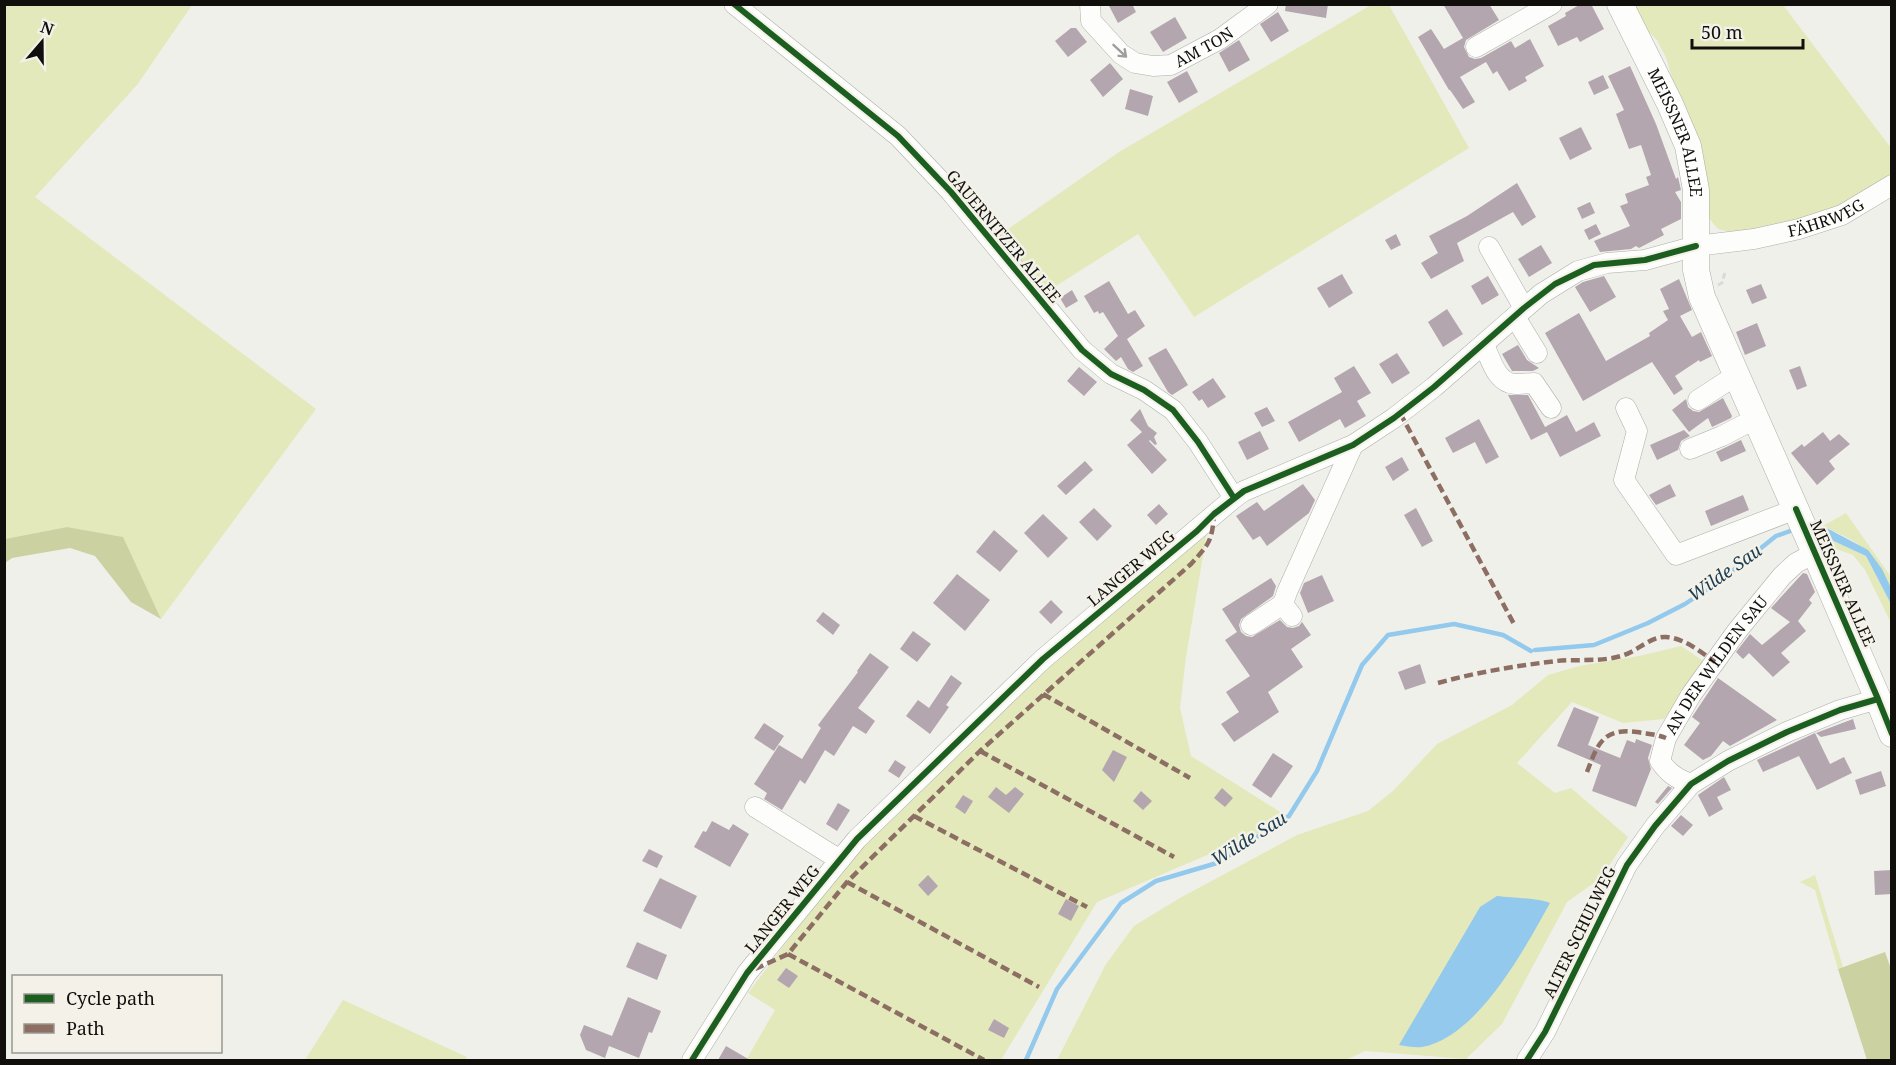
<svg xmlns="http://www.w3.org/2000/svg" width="1896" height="1065" font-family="'Noto Serif',serif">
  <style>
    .green { fill: #e3e9bb }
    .forest { fill: #cbd1a0 }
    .water { fill: #93c9ec }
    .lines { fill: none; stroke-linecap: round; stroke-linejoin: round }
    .stream { stroke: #93c9ec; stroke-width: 4.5 }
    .building { fill: #b3a6ae }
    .minor-casing { stroke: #adadaa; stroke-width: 21 }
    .major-casing { stroke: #adadaa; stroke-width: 27 }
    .path { stroke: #dad9d7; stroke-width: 3; stroke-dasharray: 6 3; stroke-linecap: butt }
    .minor { stroke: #fdfdfc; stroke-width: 20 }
    .major { stroke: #fdfdfc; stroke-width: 26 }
    .quiet { stroke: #8d6e63; stroke-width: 4.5; stroke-dasharray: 9 4.5; stroke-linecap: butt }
    .cycleway-casing { stroke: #f3f1e8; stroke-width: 10 }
    .cycleway { stroke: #1b5e20; stroke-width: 6 }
    .oneway { stroke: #9e9e9c }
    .labels { text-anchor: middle; stroke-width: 5; stroke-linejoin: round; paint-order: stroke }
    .street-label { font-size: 16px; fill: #100f0c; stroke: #f3f1e8 }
    .water-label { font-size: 18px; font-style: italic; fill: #1b3d53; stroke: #f3f1e8 }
  </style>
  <rect width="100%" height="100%" fill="#f0f0eb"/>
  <path class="green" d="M5,5H192L137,85L35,197L316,409L161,619L122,537L67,527L5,539Z
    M1371,5H1389L1469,148L1194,317L1138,234L1045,293L998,236L1119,152Z
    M1629,5H1783L1891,148V180L1840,211L1737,234L1718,229L1708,217L1667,60L1657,40L1650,33L1642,28Z
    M1846,513L1891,577V588C1871,548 1863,545 1823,526Z
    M1207,532L1186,657L1180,708L1191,756L1285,815L1266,830L1097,902L1001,1060H746L775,1010L748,993L857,848L1067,645Z
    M1827,538L1866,556L1891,604V623L1865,570L1853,555L1831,547Z
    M1681,646L1705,662L1664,719L1623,723L1572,702L1517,763L1555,793L1571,788L1628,837L1601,878L1567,902L1502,1024L1466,1059L1365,1051L1346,1060H1057L1106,964L1134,926L1178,899L1297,835L1368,811L1394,790L1437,744L1512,705L1548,675L1579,666L1639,656Z
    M1815,875L1843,967L1838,969L1815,890L1800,882Z
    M343,1000L467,1057L465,1060H305Z"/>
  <path class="forest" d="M67,527L123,537L161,619L131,602L95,556L70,548L12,558L5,563V539Z
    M1885,952L1891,969V1060H1867L1838,969Z"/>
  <path class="water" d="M1823,526L1868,550L1882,569L1891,588V604L1866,556L1827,538Z
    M1497,896C1512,898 1538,898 1550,903C1525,948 1478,1037 1422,1047C1415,1048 1406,1046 1399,1045L1480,907Z"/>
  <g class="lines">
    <path class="stream" d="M1535,650L1594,645L1648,623L1685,604L1721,580L1776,536L1796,529
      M1026,1060L1057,989L1121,903L1156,881L1217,863L1289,816L1317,771L1362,665L1388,635L1454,624L1503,635L1531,651"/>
  </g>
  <path class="building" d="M1108,4H1132L1136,12L1118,23Z
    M1286,4H1328L1326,18L1285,11Z
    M1443,4H1489L1499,20L1466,40L1464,47L1469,57L1475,59L1481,58L1511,41L1515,48L1530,39L1544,66L1525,77L1527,81L1509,91L1497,71L1493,74L1486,62L1460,77L1475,102L1463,109L1450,90H1449L1418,37L1431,29L1444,49L1463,38Z
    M1581,4H1591L1604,29L1580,42L1577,37L1558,46L1548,26L1566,16L1565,13Z
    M1278,12L1289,31L1271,42L1260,24Z
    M1175,17L1187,38L1163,52L1150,32Z
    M1071,28H1076L1087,42L1068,57L1055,41Z
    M1239,40L1250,60L1229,72L1219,53Z
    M1110,63L1123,79L1103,97L1090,80Z
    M1630,66L1656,124L1676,179L1678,177L1681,190L1675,192L1681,202V219L1661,229L1664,235L1639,248L1636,246L1631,249L1600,252L1594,241L1630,226L1620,206L1628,203L1625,194L1649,185L1646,177L1651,175L1641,145L1629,149L1616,114L1624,110L1608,76Z
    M1187,71L1198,92L1179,103L1167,82Z
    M1603,75L1609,88L1594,95L1588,82Z
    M1130,89L1153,96L1148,116L1125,109Z
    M1581,127L1592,149L1570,160L1559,138Z
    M1517,183L1536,217L1522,226L1513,212L1457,243L1464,261L1431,279L1421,263L1438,253L1429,236L1467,216Z
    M1590,202L1595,213L1582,219L1577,208Z
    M1596,224L1601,234L1589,240L1584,230Z
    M1396,234L1401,245L1391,250L1385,240Z
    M1541,245L1552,263L1529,277L1518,259Z
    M1342,274L1353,293L1329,308L1317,288Z
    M1488,276L1499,295L1482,305L1471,286Z
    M1604,276L1616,297L1590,312L1575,287L1583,282Z
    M1679,279L1692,310L1680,316L1692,337L1701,332L1712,356L1700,362L1699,360L1675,376L1683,389L1674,395L1652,362L1583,401L1545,333L1579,313L1606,361L1650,336L1649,333L1668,320L1663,311L1669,309L1660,289Z
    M1109,281L1128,314L1135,310L1145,326L1127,339L1143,366L1133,372L1128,369L1121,357L1116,361L1104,349L1118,336L1103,312L1099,314L1098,311L1094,313L1084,296Z
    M1761,284L1767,298L1752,304L1746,290Z
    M1072,290L1078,301L1066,308L1060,298Z
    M1447,309L1463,334L1443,347L1428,322Z
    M1757,323L1766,346L1745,355L1736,332Z
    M1518,345L1527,360L1539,368L1533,371H1512L1502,354Z
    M1166,348L1188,385L1172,395L1168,392L1148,358Z
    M1397,353L1410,373L1392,384L1379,364Z
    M1354,366L1371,393L1357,401L1366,416L1345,428L1340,419L1299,442L1288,422L1342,392L1334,378Z
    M1800,366L1807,386L1797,390L1789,370Z
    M1079,367L1097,382L1084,396L1067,381Z
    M1213,378L1226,397L1208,408L1202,399L1199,401L1192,392Z
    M1508,395H1528L1545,427L1567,415L1576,432L1594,422L1601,436L1560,457L1547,432L1531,440Z
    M1723,398L1732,416L1731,418L1712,427L1708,418L1689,432L1672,410L1686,399L1688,407L1693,411L1699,412Z
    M1267,407L1275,421L1262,427L1254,413Z
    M1140,409L1148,426L1157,433L1154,437L1157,444L1155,445L1150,440L1149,441L1167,460L1152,474L1127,445L1142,432L1130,420Z
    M1479,419L1499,457L1486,464L1475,442L1453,453L1445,438Z
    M1684,430L1690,436L1681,441L1678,450L1657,460L1650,445Z
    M1260,431L1269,449L1247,460L1238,442Z
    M1823,432L1830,441L1839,434L1850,444L1829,461L1835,469L1817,485L1791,453L1802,444L1804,447Z
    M1741,440L1746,451L1721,462L1716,452Z
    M1402,457L1409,470L1393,481L1385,467Z
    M1085,461L1093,470L1066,495L1057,486Z
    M1303,484L1315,500L1309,513L1267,546L1260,536L1253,540L1236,516L1257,502L1264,511Z
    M1670,484L1676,496L1656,505L1649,495Z
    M1743,495L1749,510L1711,526L1705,511Z
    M1159,504L1168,514L1156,525L1147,515Z
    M1094,508L1112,526L1097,541L1079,522Z
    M1416,508L1433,541L1422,547L1404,515Z
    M1043,514L1068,538L1048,558L1024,533Z
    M994,530L1018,551L1000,572L976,552Z
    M1803,573L1807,574L1815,592L1809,600L1812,603L1798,621L1806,631L1781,653L1790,662L1773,677L1749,653L1743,659L1736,652L1750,634L1762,645L1790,622L1771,608Z
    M957,574L990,600L965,631L933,603Z
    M1322,575L1334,601L1308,613L1300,593L1304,583Z
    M1271,578L1276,586L1273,596L1241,619L1239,625L1241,632L1246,636L1252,637L1280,620L1287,627L1293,628L1299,626L1302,622L1311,635L1291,649L1303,667L1268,692L1279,712L1234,742L1221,724L1239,712L1226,692L1250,676L1225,640L1237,632L1222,609Z
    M1051,600L1063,612L1051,624L1039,612Z
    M823,612L840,625L833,635L816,621Z
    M913,631L931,644L917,662L900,649Z
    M870,653L889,667L858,708L875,721L866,734L853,726L834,756L825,750L805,784L800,780L782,810L764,799L767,793L754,784L779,745L802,759L821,728L818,725L858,672L857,671Z
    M1420,664L1426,683L1405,690L1398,672Z
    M951,675L962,683L946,705L949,707L930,734L906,716L918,700L929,708Z
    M1718,678L1777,720L1730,746L1723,741L1711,756L1703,760L1684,745L1700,723L1692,717Z
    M1574,707L1599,717L1588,745L1620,758L1627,740L1635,743L1636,739L1652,745L1648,758L1651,769L1636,807L1592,791L1601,765L1557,746Z
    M1853,719L1856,729L1821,737L1816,733Z
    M764,723L784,736L774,751L754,738Z
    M1815,733L1830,764L1844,757L1852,773L1817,790L1799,756L1763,772L1757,760Z
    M1113,750L1127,757L1114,782L1102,770Z
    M1273,753L1293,766L1271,798L1252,785Z
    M895,760L906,767L899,778L888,771Z
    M1881,771L1886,786L1860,795L1855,780Z
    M1724,777L1731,790L1717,797L1723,809L1709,817L1698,795Z
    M1668,786L1672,788L1658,804L1655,802Z
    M996,787L1006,795L1015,787L1024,794L1009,813L988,797Z
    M1222,788L1233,798L1225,807L1214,798Z
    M1141,791L1152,801L1143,810L1133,801Z
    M963,795L973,801L965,814L955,807Z
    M838,803L850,810L837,831L826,824Z
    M1681,815L1693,825L1683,836L1671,826Z
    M712,821L729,830L733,824L749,834L730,867L694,847L703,831L706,832Z
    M649,849L663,856L657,868L642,861Z
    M1892,870V894L1875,895L1874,871Z
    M928,875L938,886L928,896L918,885Z
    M660,878L697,896L681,929L643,911Z
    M1066,899L1079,906L1071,921L1058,914Z
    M637,942L667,955L657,980L626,967Z
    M786,968L798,976L789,988L777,980Z
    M628,997L661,1011L652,1033L649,1032L639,1058L609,1046L605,1058L586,1050L580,1035L584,1025L612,1036Z
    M994,1019L1009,1028L1004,1038L988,1030Z
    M726,1046L750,1060H718Z"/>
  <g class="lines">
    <defs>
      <g id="minor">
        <path d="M734,4L898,136L951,192L1082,350L1111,374L1144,390L1173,410L1198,442L1234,498"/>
        <path id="s1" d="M1090,4L1091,21L1121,54L1135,63L1153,66L1171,65L1220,39L1268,4"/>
        <path d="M1476,47L1552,4"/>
        <path d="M1489,247L1524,308"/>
        <path d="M1515,317L1537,353"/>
        <path d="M1484,345C1491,359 1496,383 1515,384C1521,384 1528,383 1534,383L1551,408"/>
        <path d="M1698,400L1735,376"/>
        <path d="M1626,408L1637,431L1624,480L1676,555L1796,509"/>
        <path d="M1690,449L1722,436L1755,419"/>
        <path d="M1292,616L1283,604L1287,592L1353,445"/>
        <path d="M1251,625L1283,604"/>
        <path id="s2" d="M1691,784C1677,779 1668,773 1660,761L1666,738L1691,695L1737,631L1782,576L1796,563L1815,553"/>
        <path d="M755,807L840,860"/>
        <path id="s3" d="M692,1060L747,973L857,839L1043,659L1234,498L1244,491L1353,445L1394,418L1434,387L1541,294L1578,271L1607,263L1645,260L1696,246L1754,239L1799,229L1842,215L1892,185"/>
        <path d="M1527,1060L1545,1032L1627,865L1655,826L1691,784L1728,761L1787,732L1840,710L1878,699"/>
      </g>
      <g id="major">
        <path id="s4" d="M1620,4L1670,104L1688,146L1696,190V270L1702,297L1815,553L1878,699L1892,734"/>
      </g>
    </defs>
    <use href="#minor" class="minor-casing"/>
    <use href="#major" class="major-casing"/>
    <path class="path" d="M1718,285L1722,283L1725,272"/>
    <use href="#minor" class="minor"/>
    <use href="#major" class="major"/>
    <path class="quiet" d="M1400,413L1514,624
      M1438,683C1477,672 1516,666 1556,661C1577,659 1601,662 1621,656C1637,652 1650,636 1666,637C1684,638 1701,652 1715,662
      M1043,694L1190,778
      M980,751L1174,857
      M1587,772C1598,743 1603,728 1637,732C1648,734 1656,734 1666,738
      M914,816L1087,907
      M847,882L1039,987
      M788,954L984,1060
      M755,969L788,954L847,882L980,751L1191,564C1209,544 1212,542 1214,514"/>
    <defs>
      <path id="cycleway" d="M734,4L898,136L951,192L1082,350L1111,374L1144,390L1173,410L1198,442L1234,498
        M1796,509L1878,699L1892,734
        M692,1060L747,973L857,839L1043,659L1197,531L1214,514L1244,491L1353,445L1394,418L1434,387L1524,308L1555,284L1594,265L1645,260L1696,246
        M1527,1060L1545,1032L1627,865L1655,826L1691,784L1728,761L1787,732L1840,710L1878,699"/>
    </defs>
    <use href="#cycleway" class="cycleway-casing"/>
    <use href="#cycleway" class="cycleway"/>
  </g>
  <defs><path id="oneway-shaft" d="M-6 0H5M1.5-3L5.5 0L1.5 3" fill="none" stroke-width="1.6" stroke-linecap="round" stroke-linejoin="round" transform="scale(1.5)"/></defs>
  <use class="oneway" href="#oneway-shaft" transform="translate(1120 51) rotate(43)"/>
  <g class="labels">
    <g class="street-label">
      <text dy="6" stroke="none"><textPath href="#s1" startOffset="152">AM TON</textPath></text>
      <text dy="6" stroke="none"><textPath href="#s4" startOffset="141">MEISSNER ALLEE</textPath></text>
      <text dy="6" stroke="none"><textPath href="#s3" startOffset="1455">FÄHRWEG</textPath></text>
      <text transform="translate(1004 236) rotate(50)" y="6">GAUERNITZER ALLEE</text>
      <text transform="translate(1131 568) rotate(-40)" y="6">LANGER WEG</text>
      <text transform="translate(1843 583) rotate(66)" y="6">MEISSNER ALLEE</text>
      <text dy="6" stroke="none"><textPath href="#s2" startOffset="152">AN DER WILDEN SAU</textPath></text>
      <text transform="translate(782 909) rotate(-51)" y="6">LANGER WEG</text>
      <text transform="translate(1579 932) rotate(-64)" y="6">ALTER SCHULWEG</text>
    </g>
    <g class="water-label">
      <text transform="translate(1725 573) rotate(-35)" y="6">Wilde Sau</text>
      <text transform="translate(1249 839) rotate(-32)" y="6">Wilde Sau</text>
    </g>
  </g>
  <rect width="1896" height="1065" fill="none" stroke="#100f0c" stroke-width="12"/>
  <rect x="12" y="975" width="210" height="78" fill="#f3f1e8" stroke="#989790" stroke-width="1.5"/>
  <rect x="24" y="994" width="30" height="9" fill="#1b5e20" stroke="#989790" stroke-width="1.5"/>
  <text x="66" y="1005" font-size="18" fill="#100f0c">Cycle path</text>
  <rect x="24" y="1024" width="30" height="9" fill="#8d6e63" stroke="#989790" stroke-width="1.5"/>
  <text x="66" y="1035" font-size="18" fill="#100f0c">Path</text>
  <g transform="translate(42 42) rotate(20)" stroke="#f3f1e8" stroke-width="4.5" paint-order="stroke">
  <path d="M0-4.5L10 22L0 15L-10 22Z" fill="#100f0c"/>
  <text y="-9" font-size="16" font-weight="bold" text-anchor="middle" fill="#100f0c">N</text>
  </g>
  <path d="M1692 39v9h111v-9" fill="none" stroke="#100f0c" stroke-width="3"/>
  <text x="1701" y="39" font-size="18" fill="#100f0c" stroke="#f3f1e8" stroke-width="4.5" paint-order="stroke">50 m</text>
</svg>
